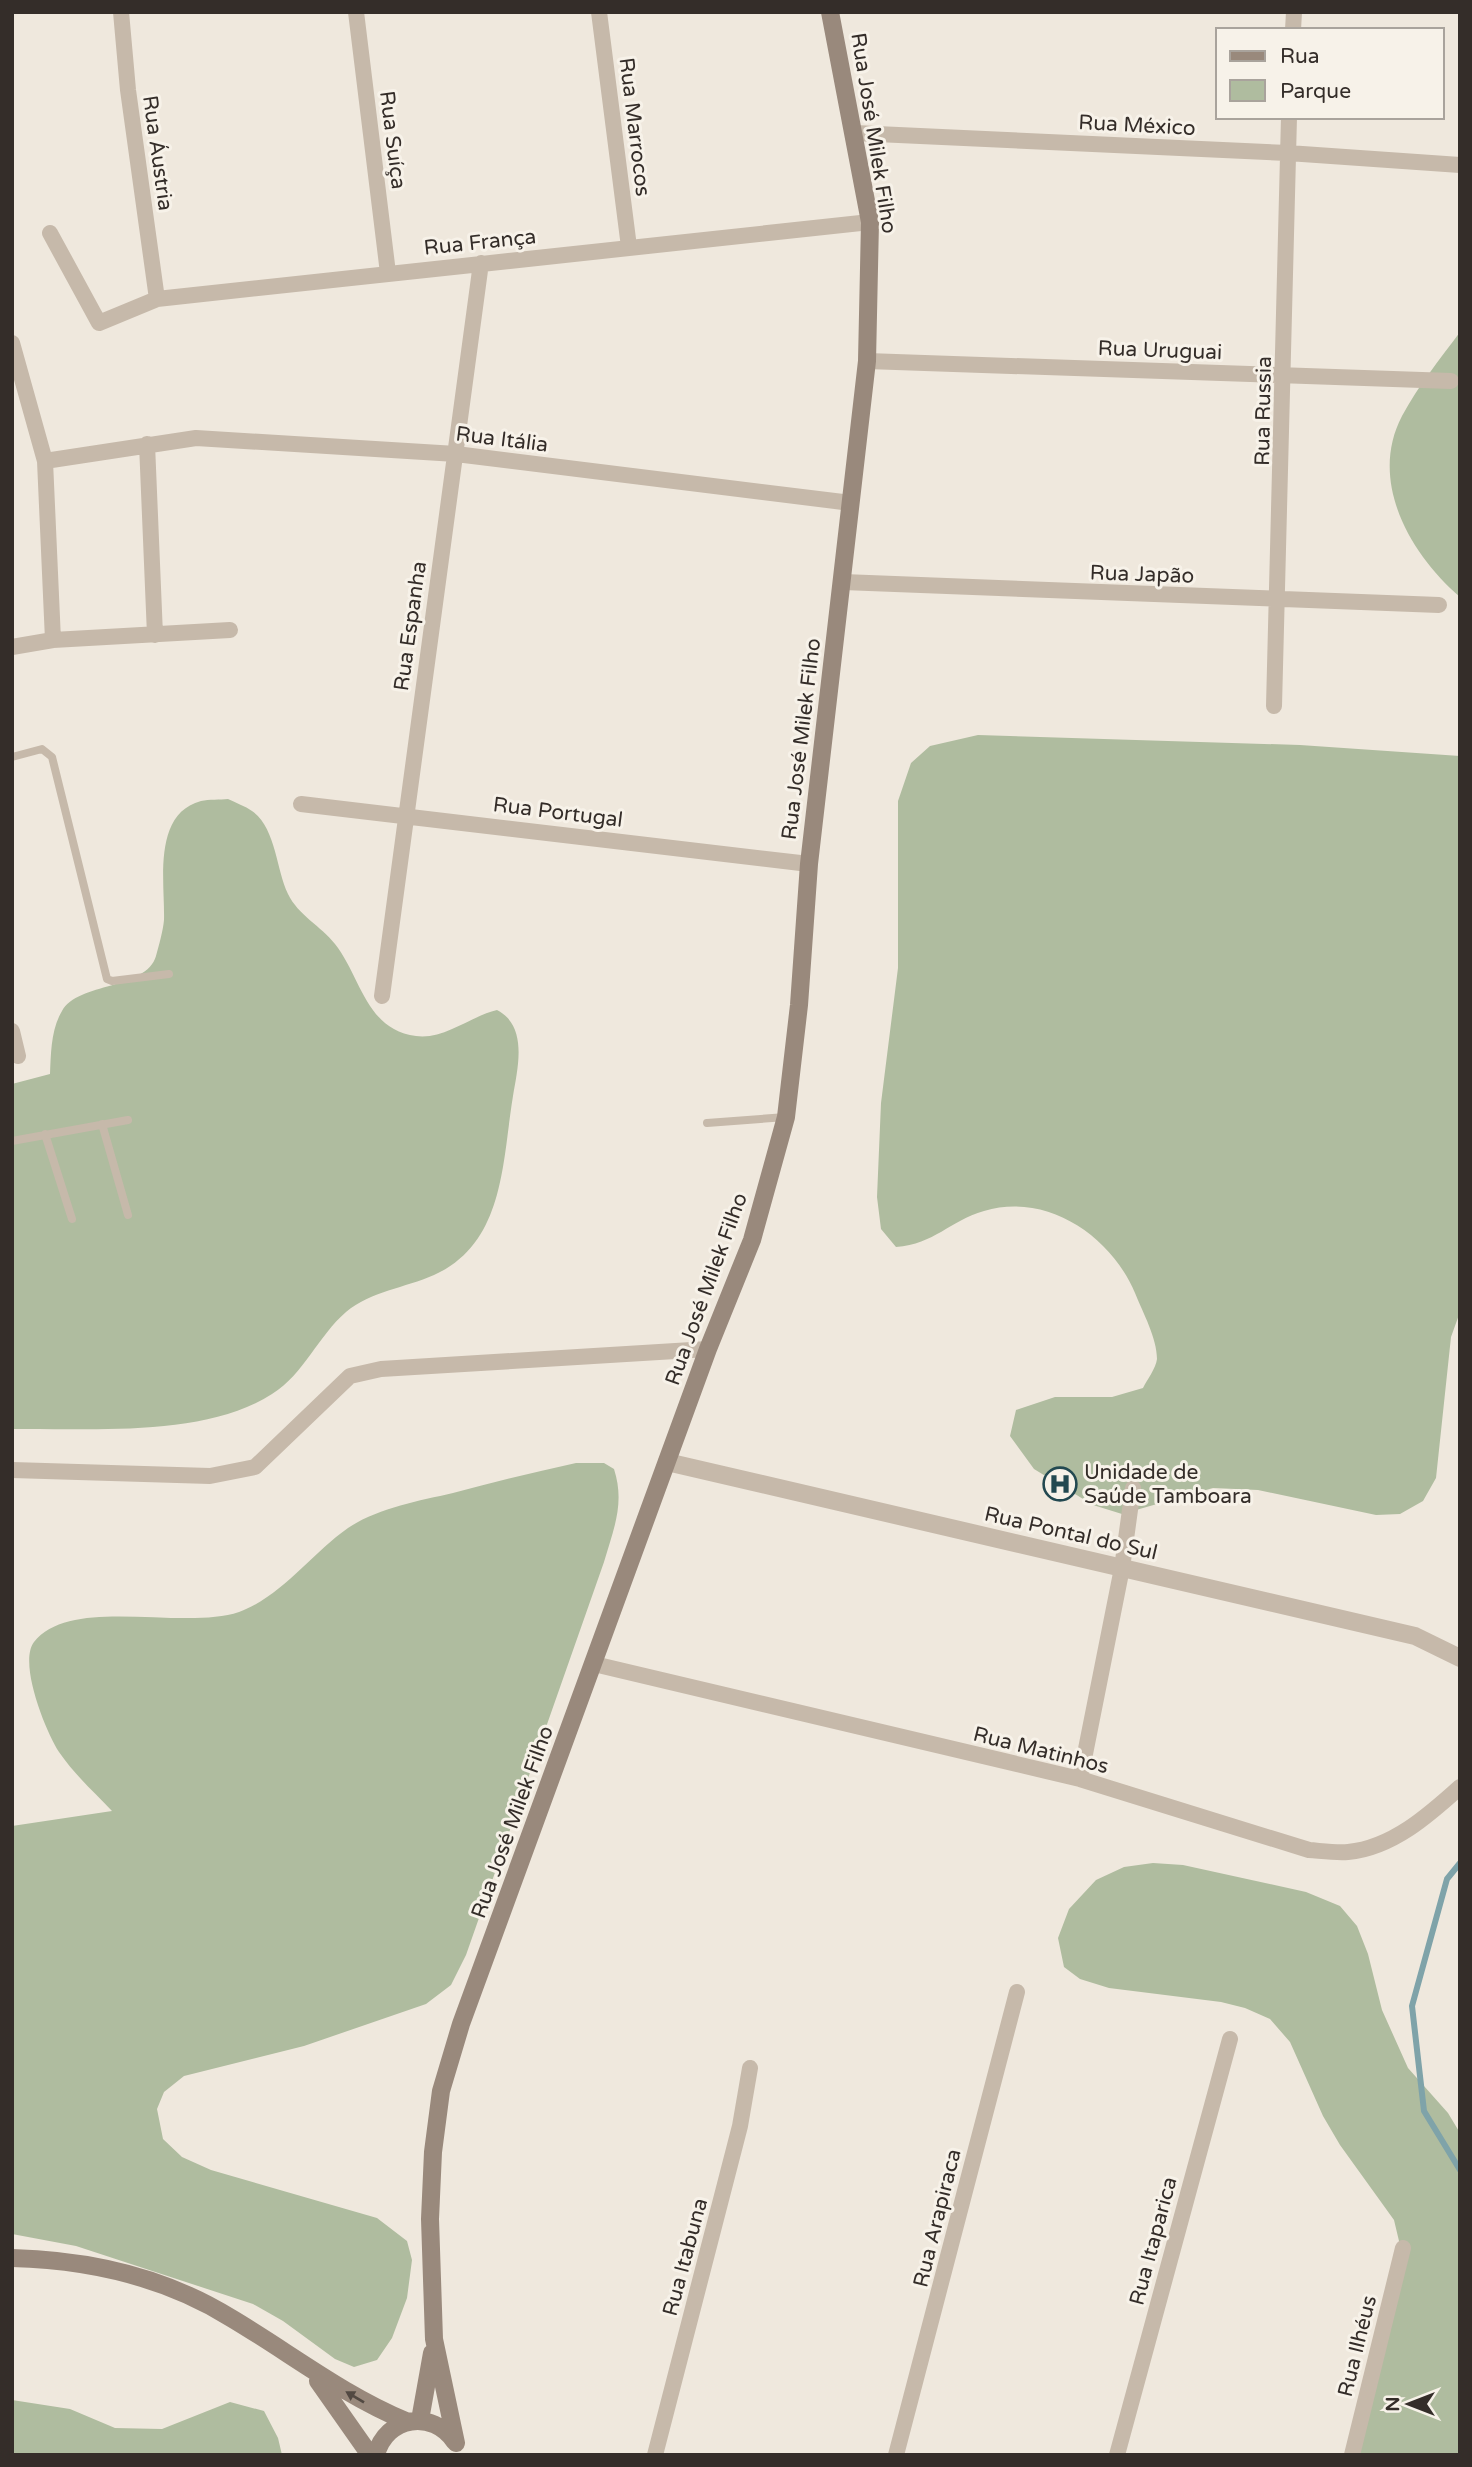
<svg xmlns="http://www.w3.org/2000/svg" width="1472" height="2467" font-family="'Varela Round',sans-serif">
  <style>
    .green { fill: #afbc9f }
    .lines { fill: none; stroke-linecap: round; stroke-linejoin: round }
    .stream { stroke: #7fa3a9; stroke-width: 6 }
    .service { stroke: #c6b9aa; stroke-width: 8 }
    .minor { stroke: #c6b9aa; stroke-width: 16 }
    .tertiary { stroke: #c6b9aa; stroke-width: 18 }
    .secondary { stroke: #99897c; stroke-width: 18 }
    .oneway { fill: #524942 }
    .labels { text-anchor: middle; stroke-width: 6; stroke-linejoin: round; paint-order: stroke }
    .street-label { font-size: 21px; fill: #342d29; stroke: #f7f2e9 }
    .poi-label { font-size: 21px; fill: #342d29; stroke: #f7f2e9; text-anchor: start }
  </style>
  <rect width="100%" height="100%" fill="#efe8dd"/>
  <path class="green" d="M1460,332V597C1410,554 1368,481 1402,416C1418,386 1440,359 1460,332Z
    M978,735L1300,745L1460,756V1312L1451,1337L1436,1478L1423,1501L1400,1514L1376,1515L1258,1490L1213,1488L1122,1514L1093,1505L1034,1469L1010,1436L1016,1410L1055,1397H1112L1143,1388C1147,1380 1156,1368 1157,1359C1157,1338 1143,1313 1135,1293C1111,1236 1047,1192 984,1211C949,1221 935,1244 896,1247L881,1229L877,1197L881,1103L898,968V801L911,763L930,746Z
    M228,799C236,803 245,806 252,811C276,828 276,869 288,894C298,915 321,926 335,944C361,977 366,1030 416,1036C444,1040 471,1016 497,1010C528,1026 518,1067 513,1096C502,1162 505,1243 434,1275C405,1288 371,1291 346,1312C318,1336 304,1374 272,1394C205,1438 90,1428 12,1429V1084L50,1074C51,1053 51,1029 62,1011C78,982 146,990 156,956C159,945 163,931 164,920C165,883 152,814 201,801C209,799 220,800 228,799Z
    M576,1463H604L614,1469C625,1503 614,1528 604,1562L466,1955L451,1985L426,2004L304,2046L184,2076L164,2092L157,2109L163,2139L182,2157L211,2170L377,2218L407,2241L412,2260L407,2298L392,2338L377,2360L354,2367L335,2359L283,2321L253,2304L76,2246L12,2234V1826L112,1811C94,1792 74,1774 59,1752C46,1732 18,1663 34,1642C71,1595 183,1631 239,1612C282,1596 311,1554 348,1528C378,1508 418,1501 453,1493C494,1482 535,1472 576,1463Z
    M1153,1863L1183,1865L1306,1892L1340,1906L1357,1926L1368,1954L1382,2010L1408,2068L1448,2113L1460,2133V2455H1347L1399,2273V2241L1394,2220L1340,2145L1323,2116L1290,2042L1270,2019L1245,2008L1221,2002L1109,1988L1080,1979L1064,1967L1058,1938L1069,1909L1096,1880L1124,1867Z
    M12,2400L70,2409L115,2428L162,2429L230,2402L264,2411L278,2438L282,2455H12Z"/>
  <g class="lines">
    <path class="stream" d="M1460,1863L1447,1879L1412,2006L1424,2111L1460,2170"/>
    <path class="service" d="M12,757L42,749L52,757L107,979L112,981L169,974
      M707,1123L786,1117
      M102,1124L128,1215
      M45,1134L72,1219
      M12,1141L128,1120"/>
    <path class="minor" d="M121,12L128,90L157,299
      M356,12L388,273
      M599,12L629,247
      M1293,30L1294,12
      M855,133L1288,153L1460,165
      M50,233L99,323L157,299L870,222
      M12,343L45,461L53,640
      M867,361L1451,381
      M147,444L155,635
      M45,461L196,438L456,454L851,503
      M843,582L1439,605
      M12,647L53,640L230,630
      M1274,706L1289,117
      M301,804L809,864
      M382,996L481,263
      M12,1031L18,1056
      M12,1470L210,1476L255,1467L350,1376L381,1369L708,1349
      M594,1664L1080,1779L1309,1850C1322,1851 1336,1853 1348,1852C1392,1848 1429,1815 1460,1787
      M1080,1779L1122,1568L1133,1488
      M655,2455L740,2126L750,2068
      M896,2455L1017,1992
      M1117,2455L1230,2039
      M1352,2455L1403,2248"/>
    <path class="tertiary" d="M667,1462L1415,1636L1460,1658"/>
    <path class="secondary" d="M12,2258C89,2260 165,2277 231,2318C290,2353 343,2395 406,2421
      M318,2381L370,2455
      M420,2420L432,2353
      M456,2443L434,2339L430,2219L433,2152L441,2091L461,2024L708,1349L752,1240L786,1117L799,1005L809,864L867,361L870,222L830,12
      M376,2455C386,2416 433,2409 455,2442"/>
  </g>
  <defs><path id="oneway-solid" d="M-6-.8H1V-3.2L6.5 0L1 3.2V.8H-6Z" transform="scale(1.75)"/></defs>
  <use class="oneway" href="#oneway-solid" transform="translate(355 2397) rotate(-149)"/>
  <defs>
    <symbol id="hospital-ring" viewBox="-11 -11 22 22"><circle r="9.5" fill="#f7f2e9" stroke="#234951" stroke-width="1.5"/><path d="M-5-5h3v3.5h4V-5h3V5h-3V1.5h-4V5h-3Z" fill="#234951"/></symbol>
  </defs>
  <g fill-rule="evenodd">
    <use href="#hospital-ring" x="1041" y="1465" width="38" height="38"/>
  </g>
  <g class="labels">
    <g class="street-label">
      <text transform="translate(1137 125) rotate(3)" y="7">Rua México</text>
      <text transform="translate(635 127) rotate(83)" y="7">Rua Marrocos</text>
      <text transform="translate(874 133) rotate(81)" y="7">Rua José Milek Filho</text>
      <text transform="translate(393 140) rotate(83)" y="7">Rua Suíça</text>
      <text transform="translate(158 153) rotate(82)" y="7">Rua Áustria</text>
      <text transform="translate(480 242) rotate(-6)" y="7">Rua França</text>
      <text transform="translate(1160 350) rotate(2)" y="7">Rua Uruguai</text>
      <text transform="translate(1263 411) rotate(-89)" y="7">Rua Russia</text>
      <text transform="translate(502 439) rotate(7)" y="7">Rua Itália</text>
      <text transform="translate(1142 574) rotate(2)" y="7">Rua Japão</text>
      <text transform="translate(410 626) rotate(-82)" y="7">Rua Espanha</text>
      <text transform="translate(801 739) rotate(-83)" y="7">Rua José Milek Filho</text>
      <text transform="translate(558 812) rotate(7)" y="7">Rua Portugal</text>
      <text transform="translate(706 1289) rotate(-70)" y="7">Rua José Milek Filho</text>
      <text transform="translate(1071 1533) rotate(13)" y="7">Rua Pontal do Sul</text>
      <text transform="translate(1041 1750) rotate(14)" y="7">Rua Matinhos</text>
      <text transform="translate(512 1822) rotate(-70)" y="7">Rua José Milek Filho</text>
      <text transform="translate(937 2218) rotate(-76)" y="7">Rua Arapiraca</text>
      <text transform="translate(1153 2241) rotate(-75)" y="7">Rua Itaparica</text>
      <text transform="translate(685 2257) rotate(-75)" y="7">Rua Itabuna</text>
      <text transform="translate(1357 2346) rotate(-76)" y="7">Rua Ilhéus</text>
    </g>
    <g class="poi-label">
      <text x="1084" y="1479">Unidade de<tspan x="1084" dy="24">Saúde Tamboara</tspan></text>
    </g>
  </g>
  <rect width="1472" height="2467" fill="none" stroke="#342d29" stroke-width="28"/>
  <rect x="1216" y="28" width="228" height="91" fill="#f7f2e9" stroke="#a9a39c" stroke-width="2"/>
  <rect x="1230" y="51" width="35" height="10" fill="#99897c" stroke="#a9a39c" stroke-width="2"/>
  <text x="1280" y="63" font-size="21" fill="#342d29">Rua</text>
  <rect x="1230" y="80" width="35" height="21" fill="#afbc9f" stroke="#a9a39c" stroke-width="2"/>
  <text x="1280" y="98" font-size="21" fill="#342d29">Parque</text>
  <g transform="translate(1409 2404) rotate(270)" stroke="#f7f2e9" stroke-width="5" paint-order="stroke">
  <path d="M0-5L12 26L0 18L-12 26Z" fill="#342d29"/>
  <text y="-10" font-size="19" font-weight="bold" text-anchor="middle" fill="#342d29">N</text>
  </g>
</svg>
